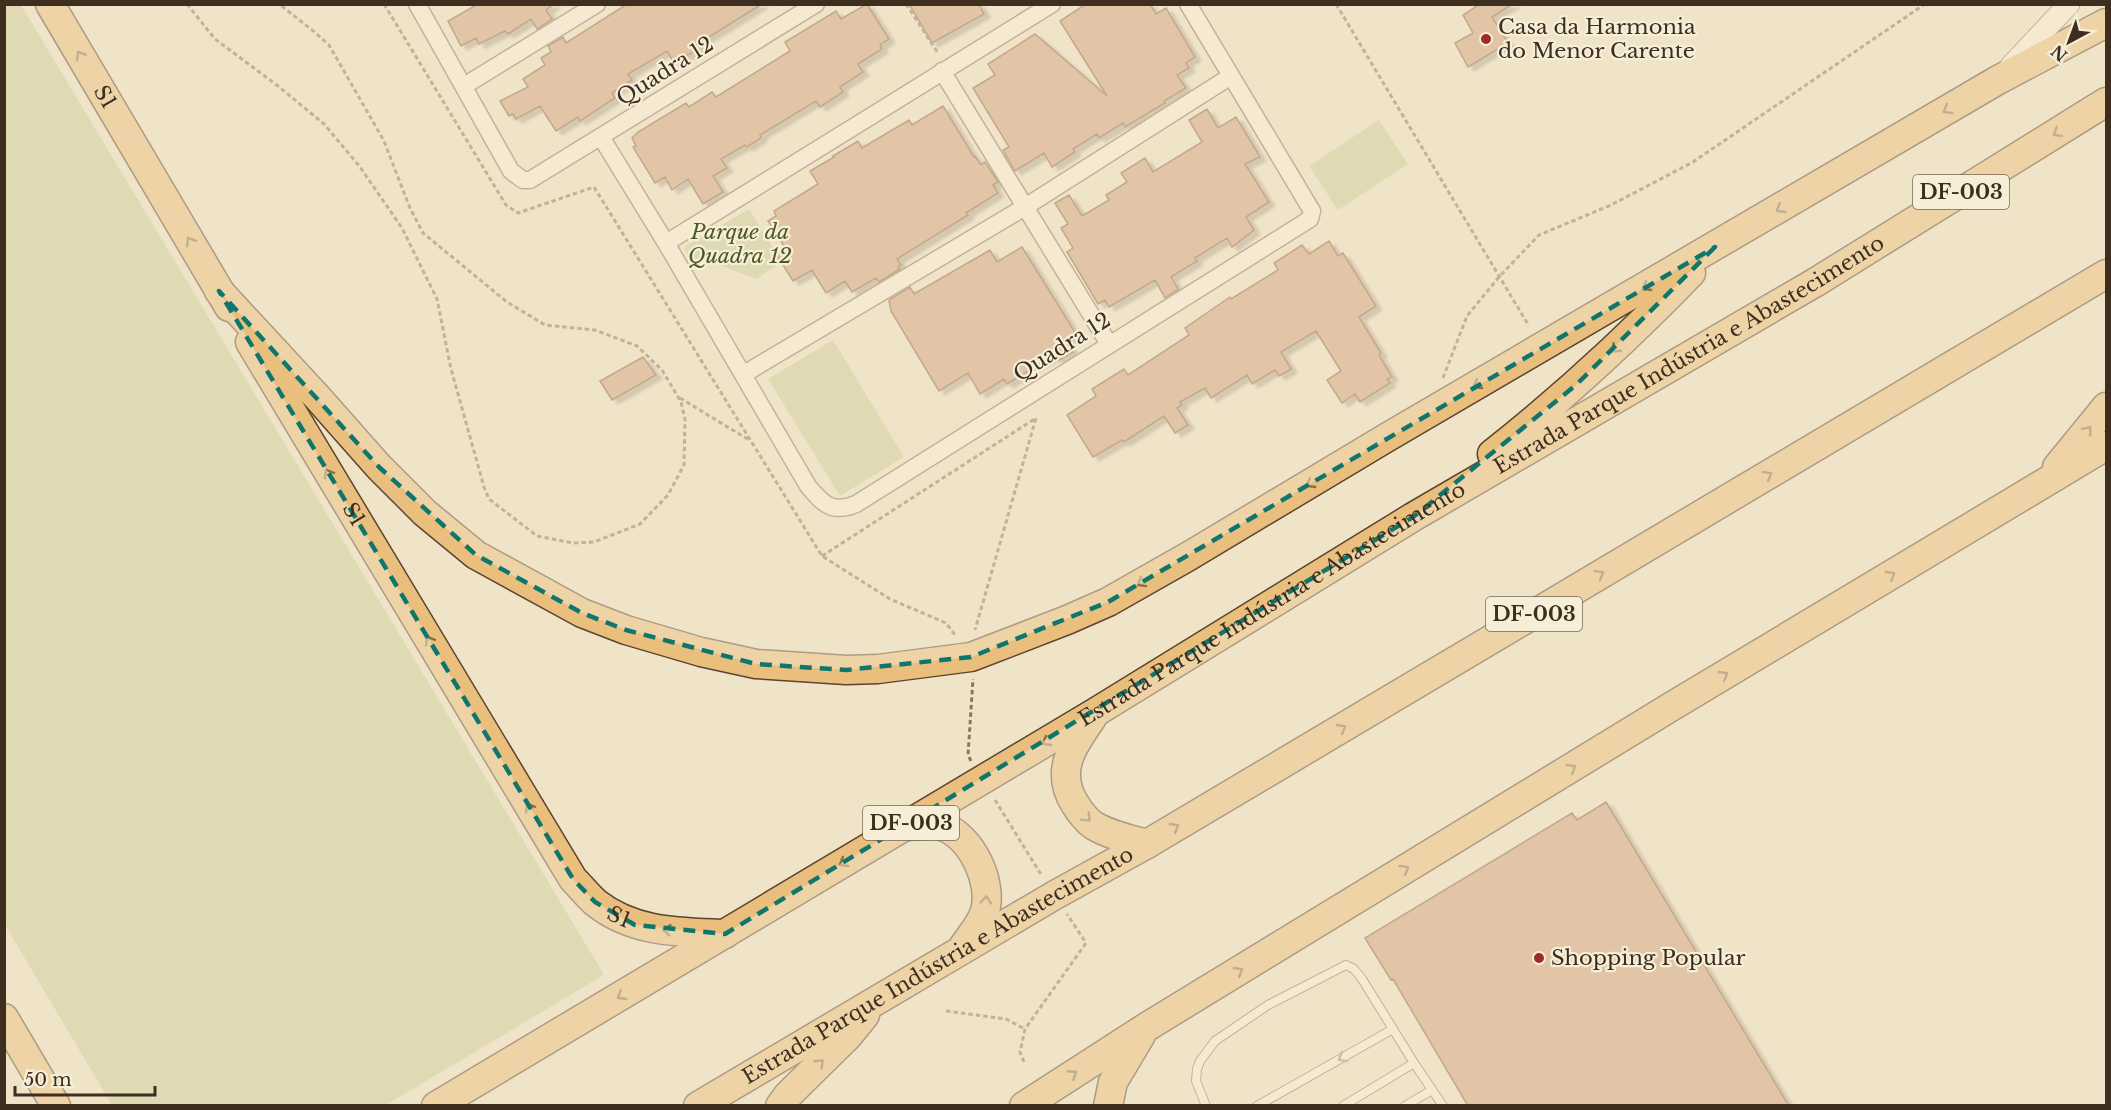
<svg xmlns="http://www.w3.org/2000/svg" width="2111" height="1110" font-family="'Libre Baskerville',serif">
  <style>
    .green { fill: #c9cf9b }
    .building { fill: #cf9f7d; stroke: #8d5f41; stroke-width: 1.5; filter: url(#shadow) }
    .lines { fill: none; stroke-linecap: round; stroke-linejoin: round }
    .service-casing { stroke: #8d765c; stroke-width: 10 }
    .minor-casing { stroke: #8d765c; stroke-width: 19 }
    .tertiary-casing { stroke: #8d765c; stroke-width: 23 }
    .trunk-casing { stroke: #5b4430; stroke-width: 31 }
    .path { stroke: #8d765c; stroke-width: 3; stroke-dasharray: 4.5 3; stroke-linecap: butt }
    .service { stroke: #faf1dc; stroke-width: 8 }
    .minor { stroke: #faf1dc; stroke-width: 16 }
    .tertiary { stroke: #faf1dc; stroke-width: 21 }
    .trunk { stroke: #eabe7c; stroke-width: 28 }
    .oneway { stroke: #8b6f49 }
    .oneway2 { stroke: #9c907e }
    .marked { fill: none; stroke: #0f766e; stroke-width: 4.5; stroke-dasharray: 12 8; stroke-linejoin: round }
    .poi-dot { fill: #9e2a2b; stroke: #f7eed8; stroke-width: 2 }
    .labels { text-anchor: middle; stroke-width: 4.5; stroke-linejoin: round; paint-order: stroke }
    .shield { fill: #f7eed8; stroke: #756857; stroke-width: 1.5 }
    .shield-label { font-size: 20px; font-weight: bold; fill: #3d2e20 }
    .poi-label { font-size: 21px; fill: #3d2e20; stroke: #f7eed8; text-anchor: start }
    .street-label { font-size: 21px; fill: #3d2e20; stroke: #f7eed8 }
    .park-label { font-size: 21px; font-style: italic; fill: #4d5a26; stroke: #f7eed8 }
  </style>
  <defs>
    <filter id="shadow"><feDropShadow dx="6" dy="4" stdDeviation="1.5" flood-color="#0004"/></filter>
  </defs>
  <rect width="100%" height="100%" fill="#f0e4c8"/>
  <path class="green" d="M4,5H21L603,973L602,976L386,1105H112L5,925Z
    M1379,120L1408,164L1338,210L1309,166Z
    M749,209L782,262L756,279L704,259L694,267L684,247Z
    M833,340L904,457L840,496L768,379Z"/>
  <path class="building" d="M478,4H554L546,10L552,19L537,29L531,19L508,34L505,31L479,44L476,38L461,46L448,21Z
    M627,4H762L696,45L698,49L674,63L667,51L628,74L632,80L612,93L615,98L580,121L578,117L556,131L540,106L516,119L513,114L509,116L500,101L528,87L523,79L545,65L541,58L551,52L548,46L563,37L566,43Z
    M867,4L889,39L880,45L882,49L858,64L863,72L840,87L843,92L820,107L816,101L760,135L761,138L747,147L745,145L721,159L727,168L713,176L723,192L703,204L688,179L672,190L665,177L655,183L633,147L636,146L632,138L638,132L686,103L689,107L712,92L716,97L790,51L785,42L836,11L841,19Z
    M909,4H979L984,14L932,43Z
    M1086,4H1150L1156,14L1166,8L1195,57L1186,63L1189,68L1177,75L1186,88L1164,101L1165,103L1125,127L1123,123L1099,138L1097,134L1073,149L1075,152L1052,167L1044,153L1015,171L1003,150L1009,147L973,88L995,75L988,64L1035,34L1107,96L1060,21Z
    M1480,4H1513L1492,17L1508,43L1468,67L1455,43L1473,33L1463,15Z
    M943,106L974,157L975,156L981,165L985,162L998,182L993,185L998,193L966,213L968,215L897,259L901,265L898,267L900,269L879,282L876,278L852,292L845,281L826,293L812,270L793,281L776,254L786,249L768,221L776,216L774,211L818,184L810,171L834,157L833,156L858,141L862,148L909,120L912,125Z
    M1207,109L1218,128L1236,117L1260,157L1245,164L1269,202L1246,217L1254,230L1232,247L1227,238L1195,258L1197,261L1171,277L1178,289L1165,298L1155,280L1109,307L1105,300L1098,304L1067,252L1073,248L1061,228L1068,224L1055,203L1069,195L1082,216L1109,200L1106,195L1127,182L1121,173L1145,158L1153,172L1202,142L1189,120Z
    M1329,241L1338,256L1343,253L1376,306L1359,317L1381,353L1379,355L1392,377L1387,379L1390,383L1360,402L1355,394L1342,403L1327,380L1341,371L1316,331L1281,352L1291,369L1279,376L1275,370L1252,384L1247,375L1211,398L1205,388L1180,402L1182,405L1177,408L1188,425L1175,433L1164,416L1124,442L1122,440L1093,457L1067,415L1096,396L1092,389L1124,369L1128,375L1189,335L1185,328L1230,297L1231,299L1278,270L1274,263L1302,245L1309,254Z
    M1022,247L1078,337L1067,343L1073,352L1058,361L1054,355L1007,384L1004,379L980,394L968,373L939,391L891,311L889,300L910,287L914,294L990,250L997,262Z
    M643,357L656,375L612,400L600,381Z
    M1606,802L1789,1106H1468L1393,979L1391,980L1365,938L1572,813L1577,820Z"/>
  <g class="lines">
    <defs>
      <path id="service" d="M1206,1106L1196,1081L1197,1069L1200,1061L1215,1041L1268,1005L1346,965L1354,969L1362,979L1414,1063L1443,1106
        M1257,1106L1393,1029
        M1343,1106L1414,1063
        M1405,1106L1432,1090"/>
      <path id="minor" d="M417,4L511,171L523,180H530L816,4
        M942,71L1109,344
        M464,86L597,4
        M601,137L666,243L808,486C823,504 832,514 856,504L1310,219L1312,211L1188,4
        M666,243L1052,4
        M744,374L1025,207L1231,76"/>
      <path id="tertiary" d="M2010,67L2069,4"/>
      <g id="trunk">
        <path id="s1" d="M50,4L229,307"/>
        <path d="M219,291L318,398L379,467L425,513L476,555L582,613L626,630L701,652L756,664L846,670L878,669L971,657L1067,620L1108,602L1189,556L1386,438L1998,80L2106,23"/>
        <path id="s2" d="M250,342L573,879C581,887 588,896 596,903C634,933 680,932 725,934"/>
        <path d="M1492,454C1563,398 1628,338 1691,273"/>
        <path d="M2057,467L2106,407"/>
        <path d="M1092,718C1073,745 1054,771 1075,804C1080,812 1086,820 1093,825C1109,835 1129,839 1147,844"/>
        <path d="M905,826C917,826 932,823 942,826C972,837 993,882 985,911C982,923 970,936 963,947"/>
        <path d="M4,1018L56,1106"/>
        <path id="s3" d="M436,1106L1096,712L1413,517L1816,282L2106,102"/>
        <path id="s4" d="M698,1106L1055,895L1147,844L2106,274"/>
        <path d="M780,1106L788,1095L848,1036L865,1015"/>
        <path d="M1024,1106L1145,1028L1674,705L2106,446"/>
        <path d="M1108,1106L1113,1082L1141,1035"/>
      </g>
    </defs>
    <use href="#service" class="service-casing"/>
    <use href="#minor" class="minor-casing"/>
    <use href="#tertiary" class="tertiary-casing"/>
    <use href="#trunk" class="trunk-casing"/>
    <path class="path" d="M187,4L215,39L278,86L324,124L360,167L402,228L437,299L451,369L484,487L489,499L537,536L573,543L594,542L640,524L668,495L684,465L685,419L681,402L662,370L637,346L595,330L545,325L507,302L423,233L410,208L384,141L329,45L312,30L279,4
      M384,4L506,205L518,213L594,187L822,556L890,599L946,623L955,635
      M906,4L938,53
      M1336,4L1529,326
      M1443,378L1467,316L1499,277L1539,235L1611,205L1693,162L1925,4
      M680,398L749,440
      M822,556L1036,418L975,630
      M971,761L968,755L973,679
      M995,800L1042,876
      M946,1011L1006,1019L1025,1029
      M1024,1062L1020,1052L1025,1029L1086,943L1067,914"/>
    <use href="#service" class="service"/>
    <use href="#minor" class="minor"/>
    <use href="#tertiary" class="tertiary"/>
    <use href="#trunk" class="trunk"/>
  </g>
  <defs><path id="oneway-chevron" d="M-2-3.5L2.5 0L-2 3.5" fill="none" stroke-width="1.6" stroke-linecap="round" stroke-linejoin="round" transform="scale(1.5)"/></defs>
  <g class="oneway">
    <use href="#oneway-chevron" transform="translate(80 55) rotate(-121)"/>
    <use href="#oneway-chevron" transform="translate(1947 110) rotate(149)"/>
    <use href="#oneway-chevron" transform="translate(2057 133) rotate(148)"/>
    <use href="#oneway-chevron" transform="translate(1780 209) rotate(149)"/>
    <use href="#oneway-chevron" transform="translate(190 241) rotate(-121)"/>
    <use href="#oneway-chevron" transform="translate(1646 287) rotate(150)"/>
    <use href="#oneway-chevron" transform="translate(1615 349) rotate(137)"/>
    <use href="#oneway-chevron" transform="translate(1477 385) rotate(150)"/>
    <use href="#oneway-chevron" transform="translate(2088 430) rotate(-50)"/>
    <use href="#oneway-chevron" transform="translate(328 473) rotate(-121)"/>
    <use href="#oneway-chevron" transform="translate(1768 475) rotate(-31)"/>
    <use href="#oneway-chevron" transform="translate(1310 484) rotate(149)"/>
    <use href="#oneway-chevron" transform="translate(1600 574) rotate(-31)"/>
    <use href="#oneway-chevron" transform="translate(1891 575) rotate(-31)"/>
    <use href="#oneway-chevron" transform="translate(1141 583) rotate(151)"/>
    <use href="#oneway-chevron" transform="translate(429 640) rotate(-121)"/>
    <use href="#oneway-chevron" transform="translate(1724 675) rotate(-31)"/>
    <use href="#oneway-chevron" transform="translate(1342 728) rotate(-31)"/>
    <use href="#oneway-chevron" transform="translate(1046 742) rotate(149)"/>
    <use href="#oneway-chevron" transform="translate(1572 768) rotate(-31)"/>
    <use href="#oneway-chevron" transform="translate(529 807) rotate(-121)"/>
    <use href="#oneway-chevron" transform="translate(1087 818) rotate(45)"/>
    <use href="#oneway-chevron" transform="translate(1175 827) rotate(-31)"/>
    <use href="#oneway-chevron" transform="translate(843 863) rotate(149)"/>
    <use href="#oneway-chevron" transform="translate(1405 869) rotate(-31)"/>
    <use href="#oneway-chevron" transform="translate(986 900) rotate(-85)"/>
    <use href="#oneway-chevron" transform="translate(667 930) rotate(-174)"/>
    <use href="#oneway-chevron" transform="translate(1239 971) rotate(-31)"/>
    <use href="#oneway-chevron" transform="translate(621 996) rotate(149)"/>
    <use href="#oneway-chevron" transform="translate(820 1063) rotate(-44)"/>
    <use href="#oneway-chevron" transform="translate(1073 1074) rotate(-33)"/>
  </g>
  <use class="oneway2" href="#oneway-chevron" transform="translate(1342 1058) rotate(151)"/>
  <path d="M0 0H2111V1110H0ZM1715,247L1576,385L1413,517L725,934L635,925L595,902L573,879L219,291L379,467L476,555L582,613L626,630L756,664L846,670L971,657L1108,602Z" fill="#f0e4c8" fill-opacity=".55" fill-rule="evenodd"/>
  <path class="marked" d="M1715,247L1576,385L1413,517L725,934L635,925L595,902L573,879L219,291L379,467L476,555L582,613L626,630L756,664L846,670L971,657L1108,602Z"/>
  <g class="poi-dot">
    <circle cx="1486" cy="39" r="6"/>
    <circle cx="1539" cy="958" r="6"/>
  </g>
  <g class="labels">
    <g class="shield">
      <rect x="1913" y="175" width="96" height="34" rx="4.5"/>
      <rect x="1486" y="597" width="96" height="34" rx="4.5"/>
      <rect x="863" y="806" width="96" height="34" rx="4.5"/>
    </g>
    <g class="shield-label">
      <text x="1961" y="199">DF-003</text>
      <text x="1534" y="621">DF-003</text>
      <text x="911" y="830">DF-003</text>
    </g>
    <g class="poi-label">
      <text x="1498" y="34">Casa da Harmonia<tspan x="1498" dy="24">do Menor Carente</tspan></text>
      <text x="1551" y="965">Shopping Popular</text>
    </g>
    <g class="street-label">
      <text transform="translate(665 71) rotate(-32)" y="7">Quadra 12</text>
      <text dy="7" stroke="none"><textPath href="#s1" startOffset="108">S1</textPath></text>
      <text transform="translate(1062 347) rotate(-32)" y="7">Quadra 12</text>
      <text dy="7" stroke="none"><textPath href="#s3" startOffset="1461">Estrada Parque Indústria e Abastecimento</textPath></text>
      <text dy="7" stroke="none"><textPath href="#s2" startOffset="201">S1</textPath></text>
      <text dy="7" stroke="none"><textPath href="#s3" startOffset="975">Estrada Parque Indústria e Abastecimento</textPath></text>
      <text dy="7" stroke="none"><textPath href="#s2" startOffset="687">S1</textPath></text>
      <text dy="7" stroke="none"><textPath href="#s4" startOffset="278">Estrada Parque Indústria e Abastecimento</textPath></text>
    </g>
    <g class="park-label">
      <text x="740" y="239">Parque da<tspan x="740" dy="24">Quadra 12</tspan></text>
    </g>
  </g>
  <rect width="2111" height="1110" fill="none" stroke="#3d2e20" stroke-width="12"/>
  <g transform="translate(2069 42) rotate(221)" stroke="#f7eed8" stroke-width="4.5" paint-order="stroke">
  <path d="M0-4.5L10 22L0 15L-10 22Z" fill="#3d2e20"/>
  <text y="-9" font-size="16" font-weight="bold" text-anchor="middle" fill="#3d2e20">N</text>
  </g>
  <path d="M15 1086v9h140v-9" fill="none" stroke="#3d2e20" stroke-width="3"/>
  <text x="24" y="1086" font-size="18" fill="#3d2e20" stroke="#f7eed8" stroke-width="4.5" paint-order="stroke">50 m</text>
</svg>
